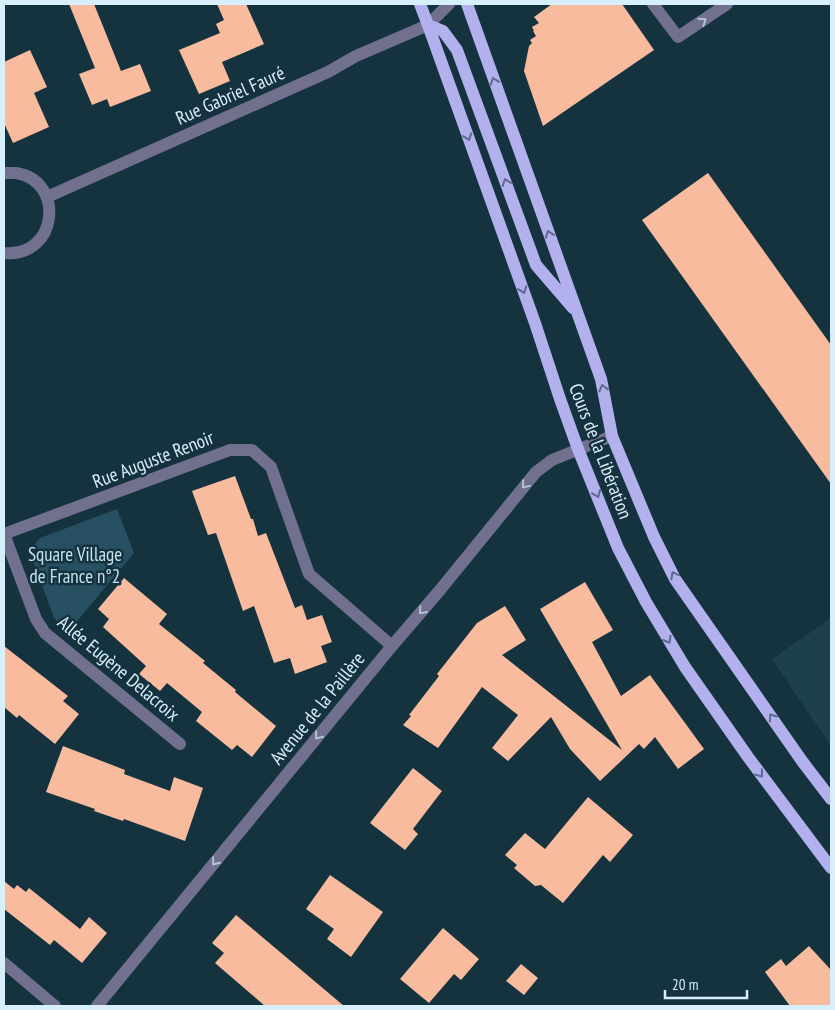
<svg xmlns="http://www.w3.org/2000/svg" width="835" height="1010" font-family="'PT Sans Narrow',sans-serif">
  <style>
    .built { fill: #1e3f4c }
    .green { fill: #275162 }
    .building { fill: #f8bb9d }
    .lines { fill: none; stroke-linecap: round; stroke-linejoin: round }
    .minor { stroke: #71708e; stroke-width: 12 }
    .major { stroke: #b3b0ee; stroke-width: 12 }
    .oneway { stroke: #b3c3d4 }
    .oneway2 { stroke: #5c6b8e }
    .labels { text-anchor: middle; stroke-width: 5; stroke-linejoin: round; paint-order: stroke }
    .street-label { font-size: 19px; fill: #d6effa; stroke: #15333f }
    .park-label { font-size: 19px; fill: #c4e2ef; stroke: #15333f }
  </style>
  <rect width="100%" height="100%" fill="#15333f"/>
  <path class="built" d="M831,618V746L772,659Z"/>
  <path class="green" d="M117,509L134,553L68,632L54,618L31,555L34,545L40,538Z"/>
  <path class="building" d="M69,4H94L121,71L140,64L151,91L110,107L107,99L92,105L79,74L95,68Z
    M217,4H246L264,44L222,62L230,81L199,94L179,50L220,33L216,24L224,20Z
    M552,4H622L654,50L543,126L524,71L529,46L532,43L530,40L536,36L533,31H534L532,27L539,23L534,17Z
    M30,50L47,87L34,93L49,127L13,143L4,123V62Z
    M708,173L831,345V484L642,220Z
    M235,476L251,519H253L258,536L266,533L295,608L302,605L307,620L322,615L332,642L321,646L327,662L295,674L290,658L274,663L254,606L243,611L216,533L208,535L192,491Z
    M124,578L167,614L159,624L205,661L203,663L236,690L235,692L276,726L252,757L237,745L232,750L196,721L202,712L167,683L160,691L139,674L146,666L103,627L109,619L98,609Z
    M585,582L613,630L592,642L621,696L650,675L704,749L678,769L655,737L644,749L639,744L600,781L570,749L551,717L508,761L492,748L518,715L482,687L438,748L403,725L411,716L409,715L439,676L437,674L477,623L505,606L526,640L502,655L622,750L540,609Z
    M4,646L68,696L63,701L79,714L55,744L19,715L17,718L4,707Z
    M63,746L125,770L124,774L170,791L174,777L203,788L185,841L124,819L123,821L94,811L95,809L46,792Z
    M413,768L442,791L413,829L418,834L405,850L370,823Z
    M588,797L633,835L610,862L603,855L563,903L541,885L535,886L514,868L517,865L505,855L525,833L545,849Z
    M330,875L383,912L351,957L327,939L334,929L306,909Z
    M4,881L14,889L17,885L26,892L29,888L80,929L89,917L107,933L82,963L54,940L50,945L4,909Z
    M236,915L261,936L344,1006H265L215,963L224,953L212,943Z
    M443,928L479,959L461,980L454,974L429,1003L400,979Z
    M809,946L831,970V1006H790L765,972L781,959L786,966Z
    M521,964L538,978L524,995L506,981Z"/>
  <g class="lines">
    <path class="minor" d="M653,4L678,37L727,4
      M4,173C8,173 12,173 16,173C65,180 59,258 4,253
      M47,197L328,72L356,56L428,25L449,4
      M4,534L230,450H252L271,467L309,574L392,646
      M4,534L36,619L45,633L180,744
      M4,963L55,1006
      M97,1006L392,646L440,590L536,472L552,460L612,436"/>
    <path class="major" d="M420,4L428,25L535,323L560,399L578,449L618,548L646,602L685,667L748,757L831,868
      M467,4L601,379L612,436L654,537L675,579L802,761L831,799
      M428,25L443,31L457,50L536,265L573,308"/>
  </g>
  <defs><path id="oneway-chevron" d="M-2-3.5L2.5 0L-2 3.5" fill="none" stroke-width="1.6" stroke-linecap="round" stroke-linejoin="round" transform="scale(1.25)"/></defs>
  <g class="oneway">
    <use href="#oneway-chevron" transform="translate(703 21) rotate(-34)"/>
    <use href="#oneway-chevron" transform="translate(525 485) rotate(130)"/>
    <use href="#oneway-chevron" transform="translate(422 611) rotate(131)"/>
    <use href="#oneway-chevron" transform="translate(318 736) rotate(129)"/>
    <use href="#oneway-chevron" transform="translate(215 862) rotate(129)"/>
  </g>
  <g class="oneway2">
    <use href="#oneway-chevron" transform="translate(494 81) rotate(-110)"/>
    <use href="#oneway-chevron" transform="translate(468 137) rotate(70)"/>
    <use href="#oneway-chevron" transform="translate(506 182) rotate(-110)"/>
    <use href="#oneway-chevron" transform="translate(549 234) rotate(-110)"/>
    <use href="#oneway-chevron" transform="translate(523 290) rotate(70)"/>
    <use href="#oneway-chevron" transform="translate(603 388) rotate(-104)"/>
    <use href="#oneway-chevron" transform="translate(597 494) rotate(68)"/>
    <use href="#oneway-chevron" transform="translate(674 575) rotate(-119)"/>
    <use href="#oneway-chevron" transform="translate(668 640) rotate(60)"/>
    <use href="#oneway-chevron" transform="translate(772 717) rotate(-125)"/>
    <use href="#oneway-chevron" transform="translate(760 774) rotate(53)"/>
  </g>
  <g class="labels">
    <g class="street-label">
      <text transform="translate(230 95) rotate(-24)" y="7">Rue Gabriel Fauré</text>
      <text transform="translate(601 451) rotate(69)" y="7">Cours de la Libération</text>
      <text transform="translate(153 459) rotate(-21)" y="7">Rue Auguste Renoir</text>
      <text transform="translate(119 668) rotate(40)" y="7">Allée Eugène Delacroix</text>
      <text transform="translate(317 708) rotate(-51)" y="7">Avenue de la Paillère</text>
    </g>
    <g class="park-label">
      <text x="75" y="561">Square Village<tspan x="75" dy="22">de France n°2</tspan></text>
    </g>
  </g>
  <rect width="835" height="1010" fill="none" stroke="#d6effa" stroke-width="10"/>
  <path d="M665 990v8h82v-8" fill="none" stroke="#d6effa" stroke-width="2.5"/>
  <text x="672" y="990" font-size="15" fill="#d6effa" stroke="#15333f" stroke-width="4" paint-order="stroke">20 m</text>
</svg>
